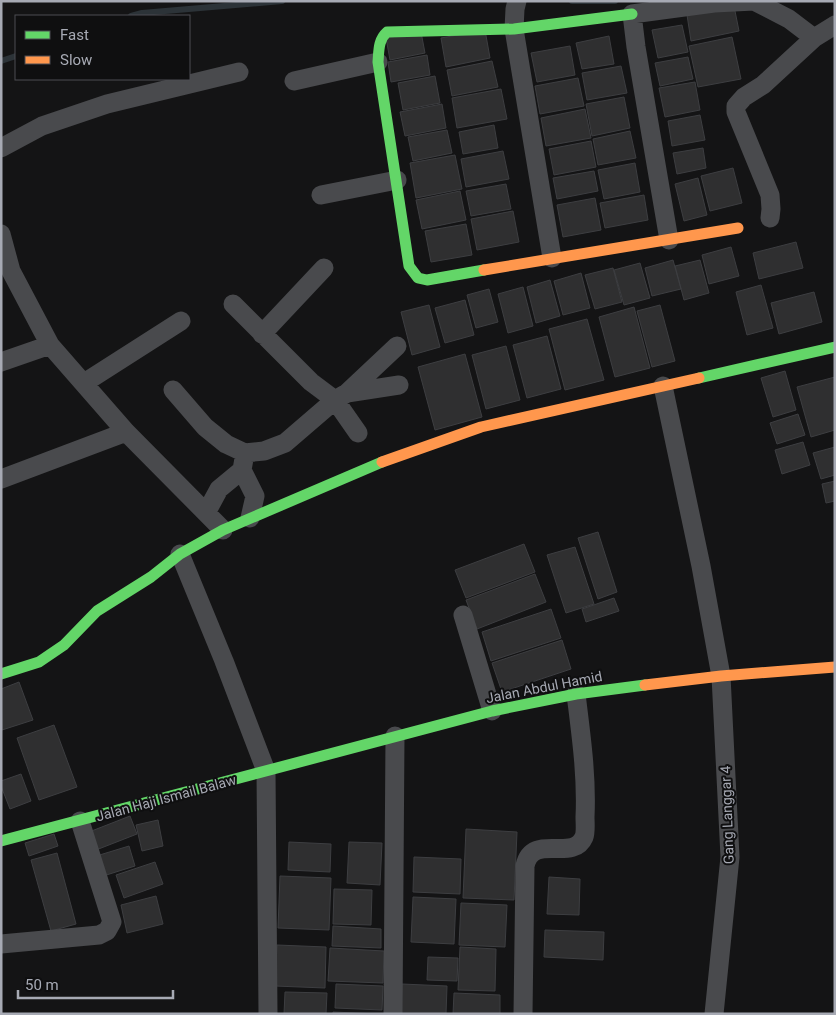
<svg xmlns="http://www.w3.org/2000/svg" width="836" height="1015" font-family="Roboto,sans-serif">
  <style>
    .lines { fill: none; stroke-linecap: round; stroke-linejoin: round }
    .stream { stroke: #2c3338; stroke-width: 6 }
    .building { fill: #2f2f30; stroke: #3d3e41 }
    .street { stroke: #494a4d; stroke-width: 19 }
    .fast { stroke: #63d668; stroke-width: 11 }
    .slow { stroke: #ff974d; stroke-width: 11 }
    .labels { text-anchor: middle; stroke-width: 4; stroke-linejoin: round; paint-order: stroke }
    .street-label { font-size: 14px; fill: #a7aab4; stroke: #0f0f10 }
  </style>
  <rect width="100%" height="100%" fill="#141415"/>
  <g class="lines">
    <path class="stream" d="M572,1H615
      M131,16L142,13L282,1
      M1,61L16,56"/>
  </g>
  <path class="building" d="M734,6L739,31L691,41L687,15Z
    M682,25L688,52L658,58L652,30Z
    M485,30L490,58L446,67L441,38Z
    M421,32L425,53L390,60L386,38Z
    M609,36L614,64L582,69L576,43Z
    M732,37L741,79L698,87L689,46Z
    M570,46L575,75L537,82L531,53Z
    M427,55L430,75L391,82L388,62Z
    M688,57L693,79L660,86L655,63Z
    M492,61L498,87L452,96L447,70Z
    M621,66L627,93L587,100L582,73Z
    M435,76L440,103L403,110L398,83Z
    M578,78L584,106L540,114L535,86Z
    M695,82L700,110L665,117L659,88Z
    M501,89L507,119L457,128L452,98Z
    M624,97L630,128L592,136L586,104Z
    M442,104L446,128L405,136L400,112Z
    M585,109L591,138L546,146L541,118Z
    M700,115L705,140L672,146L668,121Z
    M494,125L498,148L463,154L459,132Z
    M447,130L452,153L413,161L408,137Z
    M630,131L636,158L598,165L593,139Z
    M591,141L596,167L554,175L549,149Z
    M703,148L706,168L677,174L673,153Z
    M503,151L509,179L466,187L461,159Z
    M455,155L462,189L416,198L410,163Z
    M635,163L640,192L604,199L598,170Z
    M733,168L742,203L710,211L701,176Z
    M594,171L598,191L557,199L553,178Z
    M698,178L707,215L684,221L675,184Z
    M506,184L511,209L471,216L466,191Z
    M460,191L466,220L422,229L416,200Z
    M644,195L648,220L605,228L600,203Z
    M595,198L601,230L563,237L557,205Z
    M513,211L519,242L477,250L471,219Z
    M466,224L472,255L431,262L425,231Z
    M796,242L803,268L759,279L753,253Z
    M731,247L739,276L709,284L702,255Z
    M673,260L681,289L652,296L645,268Z
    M700,260L709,293L684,300L675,266Z
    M640,263L650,298L624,305L614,270Z
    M613,268L622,302L595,309L585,275Z
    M581,273L590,308L563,315L554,281Z
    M550,280L560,316L536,323L527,287Z
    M761,285L773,328L747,335L736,292Z
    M523,287L533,326L508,333L498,294Z
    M489,289L498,322L476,328L467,295Z
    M814,292L822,322L779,334L771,303Z
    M465,300L474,335L445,343L435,308Z
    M429,305L440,347L412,355L401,312Z
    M660,305L675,361L652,367L637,311Z
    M634,307L650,368L615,377L599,317Z
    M587,319L604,380L565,390L549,329Z
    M547,336L561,389L527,398L513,345Z
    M506,346L520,400L486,409L472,355Z
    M465,354L482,417L435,430L418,367Z
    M785,371L796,410L773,417L761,378Z
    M835,377V430L811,437L797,387Z
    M798,414L805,435L777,444L770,423Z
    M803,442L810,465L782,474L775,450Z
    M835,447V475L821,479L813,453Z
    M835,481V501L826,503L822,484Z
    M598,532L617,592L598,599L578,538Z
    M524,544L535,572L466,598L455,570Z
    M575,547L594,604L566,613L547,555Z
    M535,574L546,602L477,629L466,600Z
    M614,598L619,611L586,622L582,609Z
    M551,609L561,638L491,661L482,632Z
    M562,640L571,669L502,692L492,663Z
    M19,682L33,720L2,730L1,689Z
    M54,725L77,787L39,800L17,738Z
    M21,774L31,801L10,809L1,786V781Z
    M130,816L137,834L96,850L89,832Z
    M158,820L163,846L142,851L136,825Z
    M466,829L517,832L514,900L463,898Z
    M54,834L58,846L29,856L25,843Z
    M289,842L331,844L330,872L288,870Z
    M349,842L382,843L380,885L347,883Z
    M129,846L135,866L100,877L93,857Z
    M57,853L76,924L51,931L31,860Z
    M414,857L461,859L460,894L413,892Z
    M155,862L163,884L124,898L116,875Z
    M280,876L331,878L329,930L278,928Z
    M549,877L580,879L579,915L547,914Z
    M334,889L372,890L371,925L333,924Z
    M156,896L163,924L127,933L121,905Z
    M413,897L456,899L454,944L411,942Z
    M461,903L507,905L505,947L459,945Z
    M333,926L381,929V948L332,946Z
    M545,930L604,932L603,960L544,957Z
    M277,945L326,947L325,988L275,986Z
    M460,947L496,949L495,991L458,990Z
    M330,948L384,951L383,983L328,981Z
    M428,957L458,958L457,981L427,980Z
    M336,984L383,986L382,1010L335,1008Z
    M402,984L447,986L446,1014H401Z
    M285,992L327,993L326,1014H284Z
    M454,993L500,995V1014H453Z
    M333,1012L379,1014H333Z"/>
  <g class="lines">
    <path class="street" d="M517,1L515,9L514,29L552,258
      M294,81L378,62
      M1,148L42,126L107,104L239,72
      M321,195L397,180
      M770,218L771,209L770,195L736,112V106L744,97L763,85L814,38L835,25
      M1,234L11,271L50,345L126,432L223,530
      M669,240L636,47L632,14L714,3L754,1L789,19L814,38
      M233,304L311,382L335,400L358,433
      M262,334L324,268
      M1,362L50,345
      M84,383L181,321
      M663,386L701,566L721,676L730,857L714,1014
      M173,390L205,427L226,444L245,453L264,451L285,443L335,400L347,393L397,346
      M347,393L399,385
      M242,470L255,496L250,518
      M1,479L126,432
      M206,513L219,489L242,470L245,453
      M180,554L224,661L266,771L268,1014
      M463,615L492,711
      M1,944L99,935L107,931L112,922L80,821
      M393,1014L395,736
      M523,1014L525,866C532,832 573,863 584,837C586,832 585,823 585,817C587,776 581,735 576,694"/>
    <path class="fast" d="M484,270L427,280L418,278L409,266L378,62C379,51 378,40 387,32L514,29L632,14
      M699,378L835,347
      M1,674L39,662L64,645L97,611L151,577L180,554L223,530L382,462
      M1,841L492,711L576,694L645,685"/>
    <path class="slow" d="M484,270L738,228
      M382,462L481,427L699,378
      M645,685L721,676L835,667"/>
  </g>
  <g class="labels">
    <g class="street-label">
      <text transform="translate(544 687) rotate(-11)" y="5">Jalan Abdul Hamid</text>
      <text transform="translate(166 798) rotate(-15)" y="5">Jalan Haji Ismail Balaw</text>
      <text transform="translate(727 815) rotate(-92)" y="5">Gang Langgar 4</text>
    </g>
  </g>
  <rect width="836" height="1015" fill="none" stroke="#a7aab4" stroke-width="5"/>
  <rect x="15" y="15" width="175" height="65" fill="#0f0f10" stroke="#4c4d52"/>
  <rect x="25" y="31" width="25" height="8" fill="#63d668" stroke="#4c4d52"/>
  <text x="60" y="40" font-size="15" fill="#a7aab4">Fast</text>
  <rect x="25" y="56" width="25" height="8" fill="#ff974d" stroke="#4c4d52"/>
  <text x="60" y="65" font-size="15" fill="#a7aab4">Slow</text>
  <path d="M18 990v8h155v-8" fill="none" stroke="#a7aab4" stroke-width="2.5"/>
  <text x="25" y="990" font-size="15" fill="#a7aab4" stroke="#0f0f10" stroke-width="4" paint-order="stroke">50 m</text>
</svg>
